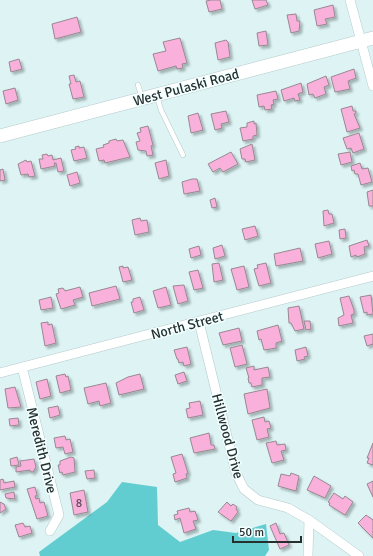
<svg xmlns="http://www.w3.org/2000/svg" width="373" height="556" font-family="Signika,sans-serif">
  <style>
    .forest { fill: #62cdd0 }
    .building { fill: #f9b1db; stroke: #988891; filter: url(#shadow) }
    .lines { fill: none; stroke-linecap: round; stroke-linejoin: round }
    .service-casing { stroke: #b4c9ca; stroke-width: 5.5 }
    .minor-casing { stroke: #b4c9ca; stroke-width: 10 }
    .secondary-casing { stroke: #b4c9ca; stroke-width: 14 }
    .service { stroke: #fff; stroke-width: 4.5 }
    .minor { stroke: #fff; stroke-width: 9 }
    .secondary { stroke: #fff; stroke-width: 13 }
    .labels { text-anchor: middle; stroke-width: 3; stroke-linejoin: round; paint-order: stroke }
    .number-label { font-size: 12px; fill: #5c505a }
    .street-label { font-size: 14px; fill: #272f2f; stroke: #f2ffff }
  </style>
  <defs>
    <filter id="shadow"><feDropShadow dx="2.5" dy="2.5" stdDeviation="1" flood-color="#0004"/></filter>
  </defs>
  <rect width="100%" height="100%" fill="#ddf3f4"/>
  <path class="forest" d="M122,482L157,487L158,525L180,542L213,530L236,533L266,524L269,550L265,556H40L39,552L107,502Z"/>
  <path class="building" d="M211,0H220L222,9L209,12L206,1Z
    M252,0H266L268,5L255,9Z
    M333,5L335,17L325,19L327,24L317,26L314,10Z
    M296,14L297,21H300L299,31L291,33L287,15Z
    M77,17L81,32L55,39L52,24Z
    M266,31L268,45L259,46L257,33Z
    M180,38L187,63L182,64L183,68L177,69L176,66L158,71L153,54L166,51L163,42Z
    M226,40L228,42L230,57L218,60L215,43Z
    M19,59L22,69L11,72L9,62Z
    M354,69L356,78L348,81L350,89L335,92L331,77Z
    M74,75L76,82L80,81L84,97L73,99L69,84H71L69,76Z
    M326,76L329,85L324,87L326,94L315,98L313,94L309,95L307,84Z
    M301,83L303,92L298,94L300,100L295,101L294,98L284,101L281,90Z
    M15,88L18,100L6,104L3,91Z
    M276,91L278,99L273,100L274,104L271,105L272,109L265,110L264,106L259,107L257,95Z
    M352,106L353,111H356V113L354,114L360,128L347,132L341,109Z
    M226,111L229,122L221,124L222,128L215,130L211,114Z
    M198,113L203,130L191,133L188,116Z
    M254,121V124L256,123L257,135L253,136V139L243,141L240,128L247,127V123Z
    M148,126L153,145L151,146L153,155L147,156L146,151L138,150L136,142L140,141L137,133L141,132L140,128Z
    M359,133L364,149L353,153L351,148L347,149L343,138Z
    M116,139L117,141L123,140L130,157L105,163L104,160L99,161L96,149L104,147L103,145L109,143V141Z
    M252,144L255,160L246,162L245,159H242L240,149Z
    M79,146V148L84,147L87,158L74,161L71,150L76,149L75,147Z
    M231,152L238,164L223,172L220,168L213,172L208,164Z
    M350,152L352,162L341,165L338,154Z
    M47,154L48,156L52,155L53,160L61,158L64,171L58,172L56,163H54L55,166L41,169L39,159H43L42,155Z
    M26,160L27,162L31,161L35,176L29,177L28,174L21,175L18,164Z
    M166,160L169,176L159,179L155,163Z
    M360,163L362,169L368,168L372,182L361,185L358,174H355L354,170L352,171L351,166Z
    M3,169L5,180L0,181V170Z
    M77,172L80,183L70,186L67,175Z
    M192,179H197L200,191L184,194L182,182Z
    M373,190V206H369L367,192Z
    M215,198L217,207L212,208L210,200Z
    M328,210L329,214H332L334,223L324,226L323,211Z
    M140,218L141,221L147,220L149,232L135,235L132,220Z
    M255,226L258,236L245,240L242,229Z
    M345,229L346,238L340,239L339,230Z
    M367,240L369,246L364,247L365,254L357,257L356,255L351,257L349,246Z
    M329,241L332,254L318,258L315,244Z
    M222,245L225,256L215,259L213,248Z
    M199,246L201,255L191,258L189,249Z
    M300,248L303,261L276,266L274,254Z
    M219,263L223,280L214,282L212,264Z
    M266,263L271,283L259,286L254,269L258,268L257,265Z
    M123,266V268L128,267L132,280L123,282L119,267Z
    M244,266L249,287L237,290L231,269Z
    M198,270L203,288L194,290L189,272Z
    M184,285L188,301L178,304L173,286Z
    M116,286L120,299L92,306L89,293Z
    M80,287L83,297L73,300L75,305L61,309L56,294L59,293L58,289L63,288L65,291Z
    M166,287L171,305L158,308L153,291Z
    M371,295L373,314L367,315V312L364,313L360,297Z
    M349,296L354,310V314L351,315L353,323L339,326L338,318L344,315L340,298Z
    M51,297L53,308L41,310L39,300Z
    M140,297L144,310L134,313L131,302H133V299Z
    M299,306L304,329L295,331L291,323H289L288,308Z
    M304,321H310L311,329L306,330Z
    M48,322V325L52,324L56,343L45,346L41,323Z
    M278,325L282,341L276,343V348L264,350L261,339L259,340L257,331Z
    M239,328L242,341L223,345L219,333Z
    M373,334V344L367,346L364,336Z
    M242,345L247,364L235,367L230,348Z
    M187,347L191,364L184,366L183,362L179,363L178,359H177L174,350Z
    M306,347L308,356L304,357L305,359L297,361L295,350Z
    M254,366V370L268,367L270,377L262,378V385L252,387L251,383H249L248,378H249L246,368Z
    M184,372L187,381L178,384L175,375Z
    M65,374L66,377L68,376L71,390L60,393L56,376Z
    M140,374L144,389L119,395L116,383L128,377Z
    M47,379L51,396L40,399L36,382Z
    M106,383L111,403L100,406L99,401L88,404L84,388Z
    M15,387L21,407L8,408L5,389Z
    M267,389L270,408L248,414L244,394Z
    M200,401L203,415L188,418L186,409L190,408L189,403Z
    M58,406L60,415L50,418L48,408Z
    M264,417L265,422L269,421L271,428L267,429L269,437L257,440L252,420Z
    M18,418L19,425L10,426L9,419Z
    M209,433L211,445H214L215,449L194,453L190,438Z
    M65,436L66,440L70,439L73,452L65,454L63,447L56,448L54,438Z
    M276,441L277,445L285,444L286,450L281,451L284,460L272,463L266,443Z
    M373,443V465L367,463L369,458H367Z
    M182,454L188,473L186,474L187,478L175,482L173,474L176,473L171,457Z
    M17,457L19,465L11,466L10,459Z
    M71,457L74,458L75,472L63,475L62,472L60,473L58,465H60V461Z
    M34,459L36,467L33,472H31L30,470L16,472V467L21,466L20,461Z
    M94,470L95,478L87,479L85,471Z
    M291,473L299,476L296,491L278,486L281,474L290,476Z
    M314,476L331,486L325,498L307,490Z
    M3,479L4,483L14,481L15,487L0,490V480Z
    M373,481V497L367,484Z
    M35,487L37,495L35,496L36,499L39,498L40,503L44,502L48,516L37,519L27,489Z
    M84,490L88,512L74,515L70,493Z
    M14,492L15,499L6,498L5,494Z
    M334,493L343,499L345,496L353,502L345,515L329,505L330,503L328,502Z
    M0,502L4,504L6,509L0,513Z
    M227,502L231,506L233,504L237,507L236,509L238,512L231,521L218,512Z
    M189,508L190,512L195,511L198,520L193,521L196,529L184,533L180,518L175,520L174,515L178,514L177,511Z
    M366,515L373,520V538L358,523Z
    M23,523L25,527L30,526L32,533L19,537L15,525Z
    M276,523L280,534L284,533L289,545L280,549L270,526Z"/>
  <g class="lines">
    <defs>
      <path id="service" d="M138,85L142,97
        M157,96L161,110L183,155"/>
      <path id="minor" d="M350,0L373,86
        M199,322L236,473L244,489L258,500L288,508L309,520L359,556
        M22,367L59,515L50,531
        M0,373L373,276
        M308,556L309,520"/>
      <path id="secondary" d="M0,136L373,38"/>
    </defs>
    <use href="#service" class="service-casing"/>
    <use href="#minor" class="minor-casing"/>
    <use href="#secondary" class="secondary-casing"/>
    <use href="#service" class="service"/>
    <use href="#minor" class="minor"/>
    <use href="#secondary" class="secondary"/>
  </g>
  <g class="labels">
    <g class="number-label">
      <text x="79" y="507">8</text>
    </g>
    <g class="street-label">
      <text transform="translate(186 87) rotate(-15)" y="5">West Pulaski Road</text>
      <text transform="translate(187 325) rotate(-15)" y="5">North Street</text>
      <text transform="translate(228 436) rotate(75)" y="5">Hillwood Drive</text>
      <text transform="translate(42 450) rotate(76)" y="5">Meredith Drive</text>
    </g>
  </g>
  <path d="M233 536v6h68v-6" fill="none" stroke="#272f2f" stroke-width="2"/>
  <text x="239" y="536" font-size="12" fill="#272f2f" stroke="#f2ffff" stroke-width="3" paint-order="stroke">50 m</text>
</svg>
